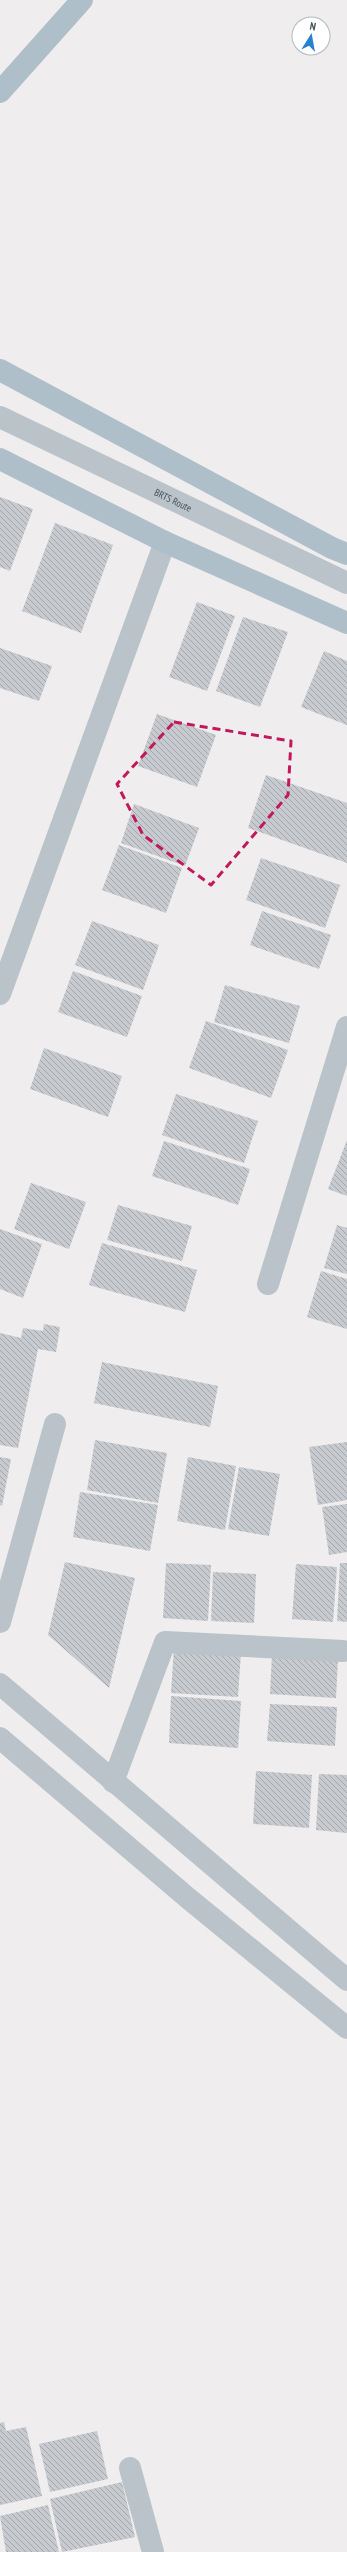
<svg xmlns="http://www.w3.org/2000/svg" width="347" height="2552" font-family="'PT Sans Narrow',sans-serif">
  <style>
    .building { fill: url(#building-back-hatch) }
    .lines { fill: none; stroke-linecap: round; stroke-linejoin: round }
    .minor { stroke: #b9c3c9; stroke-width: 22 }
    .major { stroke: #aebfca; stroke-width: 22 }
    .marked { fill: none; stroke: #c2185b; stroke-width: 3; stroke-dasharray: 8 5; stroke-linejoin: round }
    .labels { text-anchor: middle; stroke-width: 3; stroke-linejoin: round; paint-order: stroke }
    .street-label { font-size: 10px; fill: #465259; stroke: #fff }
  </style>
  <defs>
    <pattern id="building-back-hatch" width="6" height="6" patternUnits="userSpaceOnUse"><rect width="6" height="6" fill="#c7cacf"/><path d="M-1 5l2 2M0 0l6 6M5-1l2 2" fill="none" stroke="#a3a7ab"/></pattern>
  </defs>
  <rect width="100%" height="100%" fill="#efeded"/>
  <path class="building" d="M0,497L33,509L10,571L0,567Z
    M55,523L113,545L81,633L22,611Z
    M197,602L235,616L207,691L169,677Z
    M243,617L288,632L260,707L216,691Z
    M0,648L52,666L39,701L0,688Z
    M324,651L347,661V725L301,707Z
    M157,714L216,735L197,787L138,766Z
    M266,775L347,803V863L248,828Z
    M134,804L199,828L185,866L121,843Z
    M119,845L182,868L166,913L102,890Z
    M261,858L340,885L325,928L246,900Z
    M262,911L331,935L319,969L250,945Z
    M92,921L159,945L143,990L75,965Z
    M73,971L142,996L127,1037L58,1012Z
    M225,985L300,1006L289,1043L214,1022Z
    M206,1021L288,1050L271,1098L189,1068Z
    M44,1048L122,1076L108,1117L30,1089Z
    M176,1094L258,1121L244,1163L162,1135Z
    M347,1140V1196L328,1189Z
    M164,1141L250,1169L238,1205L152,1176Z
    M31,1183L86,1202L69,1249L14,1229Z
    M118,1205L192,1226L182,1261L107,1240Z
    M337,1225L347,1228V1274L324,1268Z
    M0,1229L42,1244L23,1298L0,1289Z
    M102,1243L197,1270L185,1312L89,1285Z
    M321,1271L347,1279V1329L307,1317Z
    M44,1324L60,1327L56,1352L38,1349L18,1448L0,1445V1333L21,1338L23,1328L43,1331Z
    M102,1362L218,1386L210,1427L94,1403Z
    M95,1440L167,1453L158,1503L87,1490Z
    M347,1442V1500L318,1505L309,1447Z
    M0,1457L11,1459L2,1506L0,1505Z
    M188,1457L236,1466L225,1530L177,1521Z
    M239,1467L280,1474L269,1536L228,1529Z
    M80,1492L158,1505L150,1551L73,1537Z
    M347,1504V1552L329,1555L322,1507Z
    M65,1562L135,1578L109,1688L48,1635Z
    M166,1563L211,1565L208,1621L163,1618Z
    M340,1563H347V1622L337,1621Z
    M296,1564L337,1567L333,1622L292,1619Z
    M213,1572L256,1574L254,1623L211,1621Z
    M174,1648L241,1652L238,1697L171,1693Z
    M272,1654L338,1658L336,1698L270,1694Z
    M171,1696L241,1701L238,1748L169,1743Z
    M270,1704L337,1707L335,1746L267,1741Z
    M256,1771L312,1775L309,1828L253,1824Z
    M319,1774L347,1775V1833L316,1830Z
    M4,2422L6,2431L26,2427L42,2496L0,2505V2423Z
    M97,2431L108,2479L50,2492L39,2444Z
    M122,2482L135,2537L62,2552L50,2499Z
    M48,2505L59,2552H6L0,2516Z"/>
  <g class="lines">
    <g class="minor">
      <path id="s1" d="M0,417L347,583"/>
      <path d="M0,994L165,542"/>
      <path d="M268,1284L347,1027"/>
      <path d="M0,1622L55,1424"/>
      <path d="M0,1684L347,1980"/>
      <path d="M0,1738L189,1899L347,2028"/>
      <path d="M113,1782L165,1642L343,1651"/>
      <path d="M130,2468L153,2552"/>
    </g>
    <path class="major" d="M0,92L82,0
      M0,370L332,548L347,554
      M0,459L165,542L347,623"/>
  </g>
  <path class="marked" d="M174,722L291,741L288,795L211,885L143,835L117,784Z"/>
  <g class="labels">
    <g class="street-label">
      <text dy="4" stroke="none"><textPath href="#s1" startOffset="192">BRTS Route</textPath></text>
    </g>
  </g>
  <g transform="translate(311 36) rotate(11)"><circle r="19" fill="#ffffff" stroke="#b5babd"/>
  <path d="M0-3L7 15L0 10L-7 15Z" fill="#2582d1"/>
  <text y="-6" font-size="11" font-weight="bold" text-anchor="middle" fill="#465259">N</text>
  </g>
</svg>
